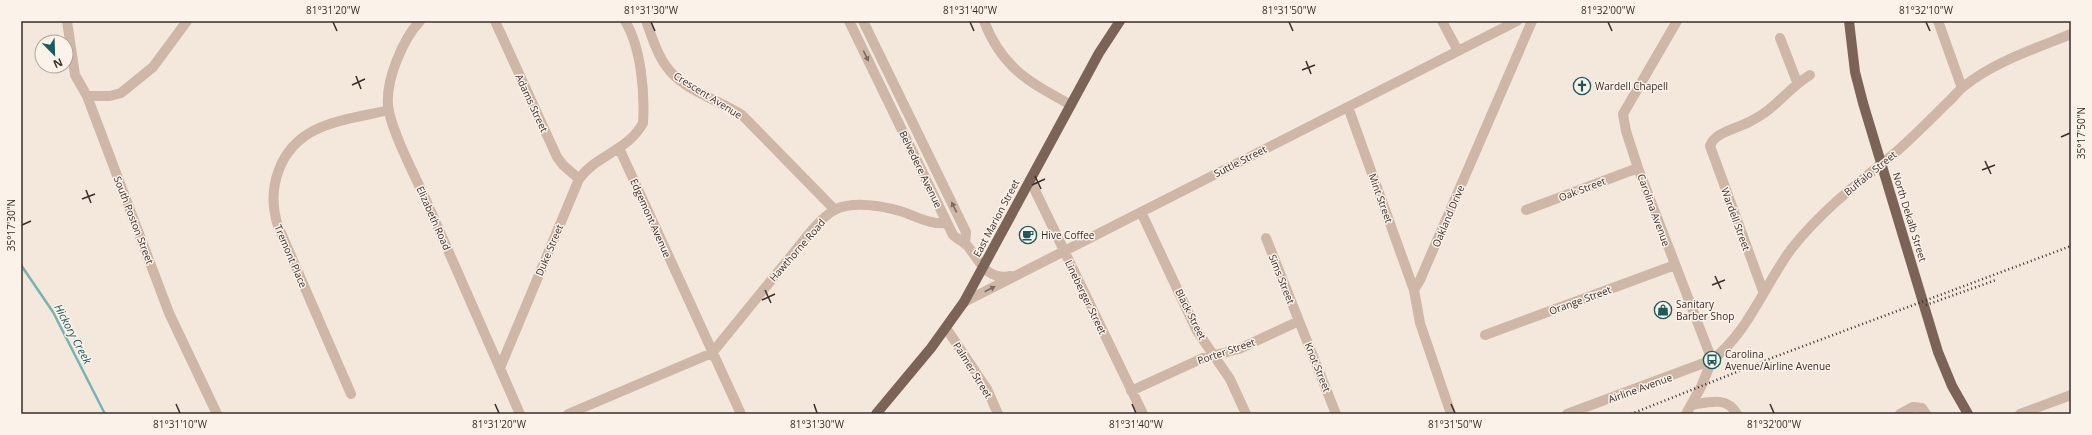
<svg xmlns="http://www.w3.org/2000/svg" width="2092" height="435" font-family="'Open Sans',sans-serif">
  <style>
    .lines { fill: none; stroke-linecap: round; stroke-linejoin: round }
    .stream { stroke: #78b3b4; stroke-width: 2.5 }
    .minor { stroke: #ceb7a6; stroke-width: 10 }
    .major { stroke: #7c6357; stroke-width: 10 }
    .rail { stroke: #392d28; stroke-width: 2.5; stroke-dasharray: 1 3; stroke-linecap: butt }
    .oneway { fill: #7c6b61 }
    .ticks { fill: none; stroke: #392d28; stroke-width: 1.5 }
    .labels { text-anchor: middle; stroke-width: 3; stroke-linejoin: round; paint-order: stroke }
    .poi-label { font-size: 10px; fill: #392d28; stroke: #fbf2e9; text-anchor: start }
    .street-label { font-size: 10px; fill: #392d28; stroke: #fbf2e9 }
    .water-label { font-size: 11px; font-style: italic; fill: #195c5e; stroke: #fbf2e9 }
    .neatline { fill: none; stroke: #392d28; stroke-width: 1.5 }
    .ticks-label { font-size: 10px; text-anchor: middle; fill: #392d28 }
  </style>
  <rect width="100%" height="100%" fill="#f4e8dc"/>
  <g class="lines">
    <path class="stream" d="M21,265L53,312L105,414"/>
    <path class="minor" d="M67,21L75,75L87,96L169,313L217,414
      M420,21C403,39 386,79 388,105C390,128 414,174 425,198C457,270 488,342 520,414
      M495,21L557,157L563,165L579,179
      M646,21C652,36 656,53 666,66C683,91 718,99 742,115L835,210
      M849,21L953,235C957,239 962,241 966,244C979,259 985,281 1011,276
      M863,21L966,232L965,244
      M984,21C1002,68 1029,82 1071,105
      M1442,21L1458,51
      M1677,21L1623,114L1626,131L1638,168L1712,360L1701,387L1686,414
      M1938,21L1962,88
      M1780,38L1797,82
      M87,96H110L121,93L153,67L187,21
      M1348,107L1414,290
      M619,148L741,414
      M1030,180L1143,414
      M1526,210L1638,168
      M1141,212L1197,331L1230,379L1246,414
      M1266,238L1336,414
      M1763,291L1710,146C1715,132 1736,129 1749,122C1757,118 1765,113 1772,107C1785,96 1795,84 1810,75
      M964,302L1517,21
      M946,328L987,389L998,414
      M1485,335L1675,265
      M500,368L579,179C596,155 629,150 643,123C645,92 641,47 625,21
      M1131,391L1203,358L1239,349L1299,321
      M351,394L278,226C266,189 279,148 315,130C337,119 365,116 389,110
      M1692,405C1709,402 1727,396 1737,414
      M568,414L712,353L813,229C820,221 827,214 836,209C854,201 883,206 900,211C916,216 930,225 947,223
      M1451,414L1420,323L1414,290L1420,280L1532,21
      M1567,414L1712,360C1748,333 1765,284 1792,248C1823,209 1858,183 1896,152C1913,137 1930,120 1946,104C1952,99 1957,92 1963,87C1994,62 2034,49 2071,34
      M1900,414L1913,407L1922,408L1926,414
      M2020,414L2071,395"/>
    <path class="major" d="M1849,21L1855,72L1863,103L1938,352L1952,386L1968,414
      M876,414L931,348L964,302L1099,53L1120,21"/>
    <path class="rail" d="M1926,305L1996,280
      M1631,414L1777,356L2071,246"/>
  </g>
  <defs><path id="oneway-solid" d="M-6-.8H1V-3.2L6.5 0L1 3.2V.8H-6Z"/></defs>
  <g class="oneway">
    <use href="#oneway-solid" transform="translate(866 56) rotate(64)"/>
    <use href="#oneway-solid" transform="translate(954 207) rotate(-116)"/>
    <use href="#oneway-solid" transform="translate(990 289) rotate(-27)"/>
  </g>
  <path class="ticks" d="M333,22L337,31M651,22L655,31M970,22L974,31M1289,22L1293,31M1608,22L1612,31M1926,22L1930,31M1306,61L1311,74M1302,70L1315,65M356,76L361,89M352,85L365,79M2061,137L2070,133M1985,161L1991,174M1982,170L1995,165M1035,176L1041,189M1032,185L1045,179M86,190L91,203M82,199L95,194M22,225L31,221M1715,276L1721,289M1712,285L1725,280M765,290L771,303M762,300L775,294M176,404L180,413M495,404L499,413M814,404L817,413M1132,404L1136,413M1451,404L1455,413M1770,404L1774,413"/>
  <defs>
    <symbol id="church-ring" viewBox="-11 -11 22 22"><circle r="9.5" fill="#fbf2e9" stroke="#195c5e" stroke-width="1.5"/><path d="M-1.2-6h2.4v3.5h3.3v2.4h-3.3V6h-2.4V-.1h-3.3v-2.4h3.3Z" fill="#195c5e"/></symbol>
    <symbol id="cafe-ring" viewBox="-11 -11 22 22"><circle r="9.5" fill="#fbf2e9" stroke="#195c5e" stroke-width="1.5"/><path d="M-5.5-4.5H6V0H3Q3 3.5 0 3.5H-2.5Q-5.5 3.5-5.5 0ZM3-3.2v2h1.7v-2ZM-6 4.5H4V6H-6Z" fill="#195c5e"/></symbol>
    <symbol id="shop-ring" viewBox="-11 -11 22 22"><circle r="9.5" fill="#fbf2e9" stroke="#195c5e" stroke-width="1.5"/><path d="M-5-2.5h2.3a2.7 3.5 0 0 1 5.4 0H5L5.5 6h-11ZM-1.5-2.5h3a1.5 2.3 0 0 0-3 0Z" fill="#195c5e"/></symbol>
    <symbol id="bus-ring" viewBox="-11 -11 22 22"><circle r="9.5" fill="#fbf2e9" stroke="#195c5e" stroke-width="1.5"/><path d="M-5-6H5V4H4V6H2V4H-2V6H-4V4H-5ZM-3.5-4V0h7V-4ZM-3.5 1.2v1.5H-2V1.2ZM2 1.2v1.5H3.5V1.2Z" fill="#195c5e"/></symbol>
  </defs>
  <g fill-rule="evenodd">
    <use href="#church-ring" x="1572" y="76" width="20" height="20"/>
    <use href="#cafe-ring" x="1018" y="225" width="20" height="20"/>
    <use href="#shop-ring" x="1653" y="300" width="20" height="20"/>
    <use href="#bus-ring" x="1702" y="350" width="20" height="20"/>
  </g>
  <g class="labels">
    <g class="poi-label">
      <text x="1595" y="90">Wardell Chapell</text>
      <text x="1041" y="239">Hive Coffee</text>
      <text x="1676" y="308">Sanitary<tspan x="1676" dy="12">Barber Shop</tspan></text>
      <text x="1725" y="358">Carolina<tspan x="1725" dy="12">Avenue/Airline Avenue</tspan></text>
    </g>
    <g class="street-label">
      <text transform="translate(708 95) rotate(32)" y="4">Crescent Avenue</text>
      <text transform="translate(532 103) rotate(65)" y="4">Adams Street</text>
      <text transform="translate(1240 161) rotate(-27)" y="4">Suttle Street</text>
      <text transform="translate(921 169) rotate(64)" y="4">Belvedere Avenue</text>
      <text transform="translate(1870 173) rotate(-39)" y="4">Buffalo Street</text>
      <text transform="translate(1582 189) rotate(-21)" y="4">Oak Street</text>
      <text transform="translate(1381 198) rotate(70)" y="4">Mint Street</text>
      <text transform="translate(1654 210) rotate(70)" y="4">Carolina Avenue</text>
      <text transform="translate(1448 216) rotate(-67)" y="4">Oakland Drive</text>
      <text transform="translate(1910 217) rotate(73)" y="4">North Dekalb Street</text>
      <text transform="translate(434 218) rotate(66)" y="4">Elizabeth Road</text>
      <text transform="translate(651 218) rotate(66)" y="4">Edgemont Avenue</text>
      <text transform="translate(996 218) rotate(-62)" y="4">East Marion Street</text>
      <text transform="translate(1736 219) rotate(70)" y="4">Wardell Street</text>
      <text transform="translate(134 220) rotate(69)" y="4">South Poston Street</text>
      <text transform="translate(549 250) rotate(-67)" y="4">Duke Street</text>
      <text transform="translate(797 250) rotate(-49)" y="4">Hawthorne Road</text>
      <text transform="translate(291 256) rotate(67)" y="4">Tremont Place</text>
      <text transform="translate(1282 279) rotate(68)" y="4">Sims Street</text>
      <text transform="translate(1086 297) rotate(64)" y="4">Lineberger Street</text>
      <text transform="translate(1580 300) rotate(-20)" y="4">Orange Street</text>
      <text transform="translate(1191 314) rotate(63)" y="4">Black Street</text>
      <text transform="translate(1226 351) rotate(-19)" y="4">Porter Street</text>
      <text transform="translate(1318 367) rotate(68)" y="4">Knot Street</text>
      <text transform="translate(973 370) rotate(58)" y="4">Palmer Street</text>
      <text transform="translate(1640 388) rotate(-20)" y="4">Airline Avenue</text>
    </g>
    <g class="water-label">
      <text transform="translate(73 334) rotate(62)" y="4">Hickory Creek</text>
    </g>
  </g>
  <rect width="2092" height="435" fill="none" stroke="#fbf2e9" stroke-width="44"/>
  <g transform="translate(54 54) rotate(157)"><circle r="19" fill="#fbf2e9" stroke="#ada39c"/>
  <path d="M0-3L7 15L0 10L-7 15Z" fill="#195c5e"/>
  <text y="-6" font-size="11" font-weight="bold" text-anchor="middle" fill="#392d28">N</text>
  </g>
  <rect x="22" y="22" width="2048" height="391" class="neatline"/>
  <g class="ticks-label">
    <text x="333" y="14">81°31'20"W</text>
    <text x="651" y="14">81°31'30"W</text>
    <text x="970" y="14">81°31'40"W</text>
    <text x="1289" y="14">81°31'50"W</text>
    <text x="1608" y="14">81°32'00"W</text>
    <text x="1926" y="14">81°32'10"W</text>
    <text transform="translate(2081 133) rotate(-90)" y="4">35°17'50"N</text>
    <text transform="translate(11 225) rotate(-90)" y="4">35°17'30"N</text>
    <text x="180" y="428">81°31'10"W</text>
    <text x="499" y="428">81°31'20"W</text>
    <text x="817" y="428">81°31'30"W</text>
    <text x="1136" y="428">81°31'40"W</text>
    <text x="1455" y="428">81°31'50"W</text>
    <text x="1774" y="428">81°32'00"W</text>
  </g>
</svg>
